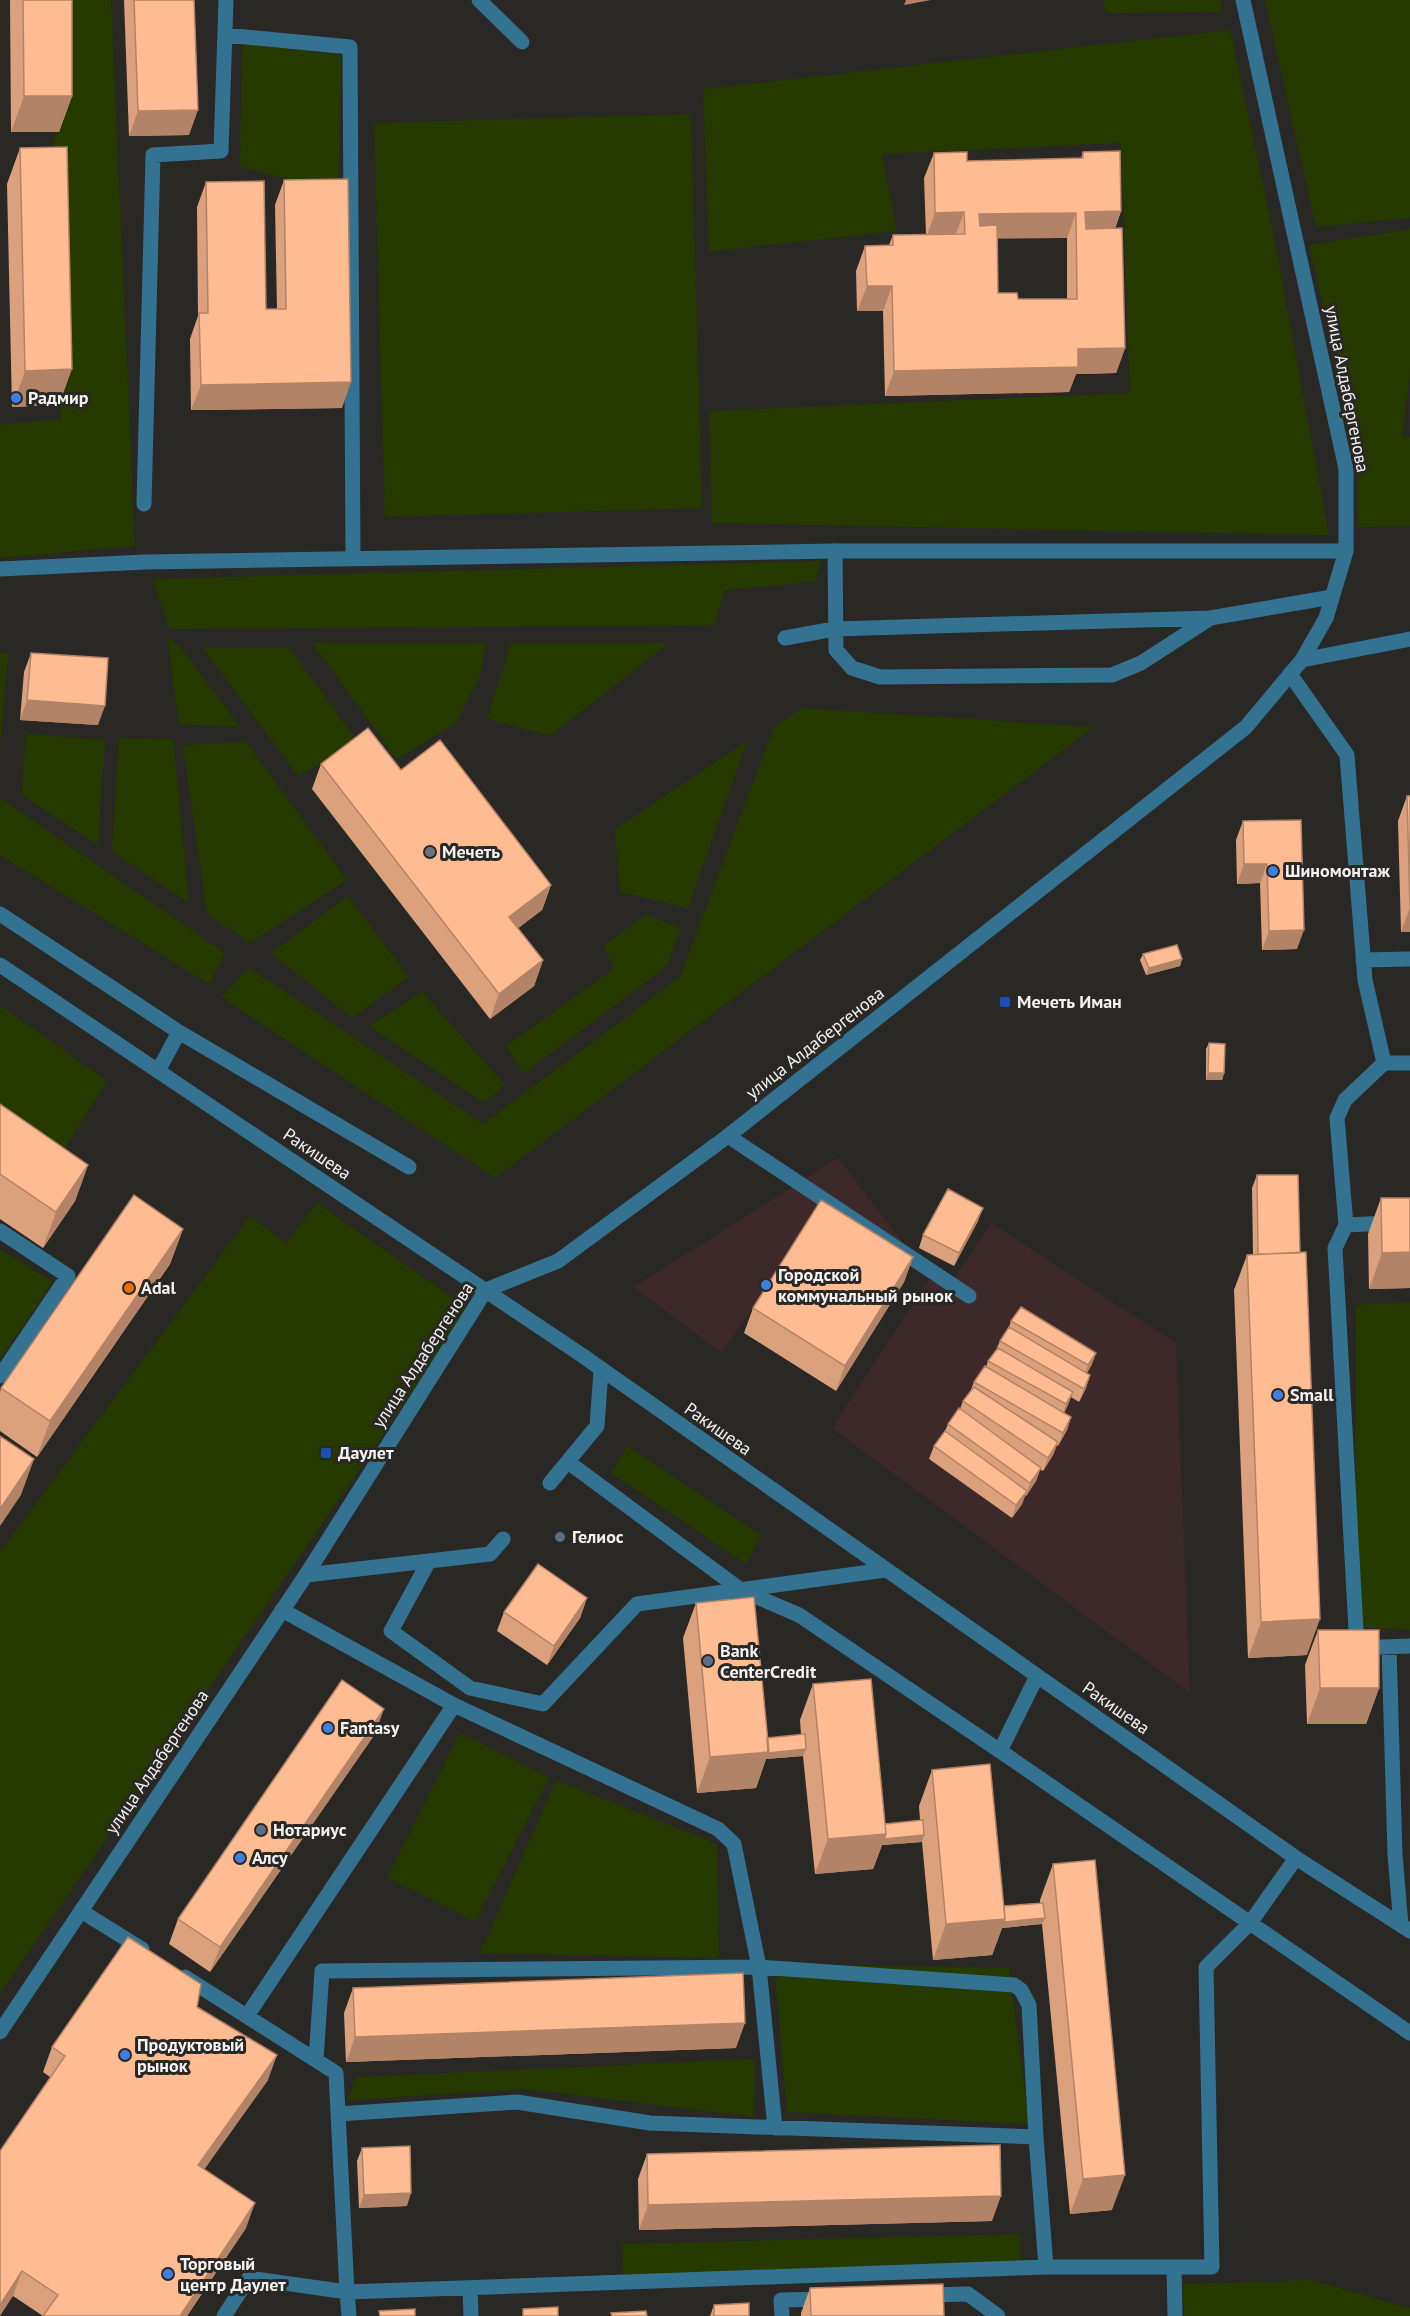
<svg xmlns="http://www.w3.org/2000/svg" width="1410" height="2316" font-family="'PT Sans',sans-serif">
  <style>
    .commercial { fill: #3d292a }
    .green { fill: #263a00 }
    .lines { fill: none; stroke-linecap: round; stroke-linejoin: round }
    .service { stroke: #347292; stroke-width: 15 }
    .minor { stroke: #347292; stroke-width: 15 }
    .tertiary { stroke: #347292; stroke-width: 15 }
    .wall { fill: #dba17d; fill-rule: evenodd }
    .shaded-wall { fill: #b28366 }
    .building { fill: #ffbb91; stroke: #b28366; stroke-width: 1.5; fill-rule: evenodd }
    .shop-dot { fill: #3f7fe0; stroke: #292825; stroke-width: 2 }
    .worship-dot { fill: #6b7280; stroke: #292825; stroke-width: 2 }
    .transit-dot { fill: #1a4fb4; stroke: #292825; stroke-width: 2 }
    .food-dot { fill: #e8710a; stroke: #292825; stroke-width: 2 }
    .service-dot { fill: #5c6f8a; stroke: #292825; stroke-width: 2 }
    .labels { text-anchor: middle; stroke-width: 6; stroke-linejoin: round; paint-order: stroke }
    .street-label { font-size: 18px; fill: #f4f3f1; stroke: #292825 }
    .poi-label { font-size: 18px; font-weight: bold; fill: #f4f3f1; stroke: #292825; text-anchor: start }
  </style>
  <rect width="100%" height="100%" fill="#292825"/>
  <path class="commercial" d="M838,1158L902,1241L884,1259L811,1220L722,1353L634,1287Z
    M991,1223L1176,1343L1190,1693L832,1428L936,1269L954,1279Z"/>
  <path class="green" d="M51,0H111L135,546L0,558V425L61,419Z
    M1103,0H1221L1222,12L1106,13Z
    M1265,0H1410V218L1316,227Z
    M1230,30L1271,222L1329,535L712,523L709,411L1130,393L1121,143L882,154L897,231L709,252L703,89Z
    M242,43L341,55L338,192L240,167Z
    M691,114L702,508L385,517L374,123Z
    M1410,229V374L1402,436L1410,437V526L1358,527L1357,452L1309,245Z
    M822,561L815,582L725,590L714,625L169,629L153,579Z
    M167,636L182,649L240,727L179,724Z
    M312,643H486L479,679L455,724L397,759Z
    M511,643H669L550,736L487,719Z
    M203,648H290L359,744L298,776Z
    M0,653L8,654L0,750Z
    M802,708L1094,727L495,1178L221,997L249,968L483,1124L680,977L774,727Z
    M26,734L105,740L98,845L22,795Z
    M119,738L173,739L189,903L112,851Z
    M747,741L688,908L620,892L615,829Z
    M246,742L347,880L250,943L207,914L183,745Z
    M0,798L225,953L209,984L0,855Z
    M348,896L409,977L352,1018L271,953Z
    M646,915L681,928L667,966L523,1074L506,1046L614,969L604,945Z
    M422,992L505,1085L484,1103L369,1026Z
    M0,1005L107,1081L62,1153L0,1110Z
    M317,1203L469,1309L0,1994V1552L250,1216L286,1243Z
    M0,1249L53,1282L0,1359Z
    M1410,1302V1630L1355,1627L1356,1305Z
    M627,1446L761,1535L746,1564L611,1473Z
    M460,1733L549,1778L475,1922L387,1877Z
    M556,1780L717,1844L719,1958L480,1953Z
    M774,1964L1009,1968L1029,2124L787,2112Z
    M755,2059L754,2117L525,2089L347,2100L356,2077Z
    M1020,2234L1021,2264L623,2275L622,2244Z
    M1312,2280L1410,2308V2316H1184L1183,2284Z"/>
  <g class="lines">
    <path class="service" d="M479,0L522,42
      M225,35L350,47L353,558
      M144,504L153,155L221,151L226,0
      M835,551L836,650L852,668L880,677L1112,675L1141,663L1209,619
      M785,638L834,629L1210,618L1332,597
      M1290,674L1347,755L1365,980L1384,1063
      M0,914L179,1032L409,1167
      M1363,960L1410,959
      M1410,1063H1384L1345,1100L1337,1118L1346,1225L1335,1248L1357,1648L1410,1646
      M158,1071L179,1032
      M728,1136L969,1296
      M1346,1225L1410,1222
      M0,1231L68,1276L0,1376
      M568,1462L741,1590L799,1615L1000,1751L1037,1676
      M550,1483L597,1426L601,1371
      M429,1561L391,1631L470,1688L543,1704L637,1604L885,1570
      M306,1575L490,1554L503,1539
      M282,1610L454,1705L718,1829L734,1844L759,1967L1014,1985L1021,1990L1029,2005L1036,2137
      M1389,1647L1395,1855L1401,1925
      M1000,1751L1410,2033
      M81,1911L142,1949
      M185,1977L336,2073L347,2292L1046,2267H1212L1206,1967L1250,1923L1296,1858
      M247,2016L454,1705
      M316,2060L322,1971L759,1967L775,2128
      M338,2114L517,2102L650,2123L1036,2137L1046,2267
      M1174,2268L1175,2316
      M470,2288L471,2316
      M924,2295L968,2294L998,2316
      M224,2316L249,2278L347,2292L349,2316
      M782,2316L781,2300L825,2299"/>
    <path class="minor" d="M0,569L145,562L835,551H1346
      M1302,660L1410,639"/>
    <path class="tertiary" d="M0,965L583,1356L1296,1858L1410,1931
      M0,2032L306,1575L486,1290L558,1261L728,1136L1246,727L1302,660L1326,618L1346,551V469L1243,0"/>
  </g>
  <path class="wall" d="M10,0H72V96L59,132H11Z
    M124,0H194L189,135L129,136Z
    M20,148L59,405L12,407L7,184Z
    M1083,152L1121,211L1115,229L1125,348L1116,373L1076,374L1069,392L885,396L883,311H857L856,271L865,246L889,245L893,235H926L924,178L934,153L967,161L1081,158ZM997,238H1067V299H1018L998,293Z
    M284,180L342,408L191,410L190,339L198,316L197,207L206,182L266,309H277L275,205Z
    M31,653L98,725L20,720L24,672Z
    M321,764L401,770L551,885L542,910L518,928L543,960L534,986L490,1019L312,789Z
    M1407,796H1410V932H1401L1398,821Z
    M1301,820L1297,949L1262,950L1260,883L1237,884L1236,840L1243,821Z
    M1143,954L1182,959L1180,966L1146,975L1140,960Z
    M1209,1043L1224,1073L1222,1080H1206V1049Z
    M0,1104L88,1165L75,1201L43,1248L0,1219Z
    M1257,1175L1307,1655L1248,1658L1234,1290L1247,1255H1253L1252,1188Z
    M1381,1198H1410V1288L1369,1289L1368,1234Z
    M978,1221L954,1266L919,1248L923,1235Z
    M183,1229L170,1264L37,1457L0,1431V1392L1,1388Z
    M913,1257L904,1282L836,1391L744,1333L753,1308Z
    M1011,1321L1096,1353L1091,1366L1087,1373L1090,1375L1086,1388L1079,1402L1071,1397L1064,1413L1071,1417L1067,1430L1058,1446L1057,1445L1053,1455L1043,1471L1040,1469L1036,1481L1026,1496L1025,1495L1022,1504L1012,1518L929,1459L934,1446L945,1431L948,1424L960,1409L963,1401L970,1392L974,1382L986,1367L988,1361L996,1350L1000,1341L1009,1327Z
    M587,1598L580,1618L547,1665L497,1631L504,1612Z
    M696,1603L767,1738L801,1735L800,1720L813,1684L885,1824L920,1820L919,1806L932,1770L1004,1906L1040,1903V1900L1053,1864L1112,2210L1070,2214L1042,1924L1002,1928L992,1955L933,1960L922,1842L882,1845L873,1869L815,1874L803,1756L766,1759L756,1788L697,1793L683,1638Z
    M1318,1630L1379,1688L1366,1724H1307L1305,1665Z
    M375,1734L210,1972L169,1944L178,1919Z
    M353,1988L736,2048L346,2062L344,2013Z
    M197,2007L268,2080L204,2169L246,2228L187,2316H43L13,2296L50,2077L43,2072L52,2047Z
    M362,2148L407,2206L359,2208L357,2161Z
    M647,2154L992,2221L639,2230L638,2179Z
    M810,2288L944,2316H801V2313Z
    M714,2305L749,2316H710Z"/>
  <path class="shaded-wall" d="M906,0H931L904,5Z
    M24,96H72L59,132H11Z
    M198,110L189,135L129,136L138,111Z
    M1121,211L1112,236L1076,237L1085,212Z
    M964,212L955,237L926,238L935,213Z
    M1076,213L1067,238L970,239L979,214Z
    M867,286H892L883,311H857Z
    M1125,348L1116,373L1076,374L1069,392L885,396L894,371L1078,349Z
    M72,369L59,405L12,407L25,371Z
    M351,382L342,408L191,410L201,385Z
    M27,700L105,706L98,725L20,720Z
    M1244,864H1267L1260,883L1237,884Z
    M551,885L542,910L500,942L509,917Z
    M1410,907V932H1401Z
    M1304,930L1297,949L1262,950L1269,931Z
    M1182,959L1180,966L1146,975L1149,968Z
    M543,960L534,986L490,1019L499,994Z
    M1208,1073H1224L1222,1080H1206Z
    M88,1165L75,1201L43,1248L56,1212Z
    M983,1208L978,1221L954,1266L959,1253Z
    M183,1229L170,1264L37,1457L50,1421Z
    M1410,1252V1288L1369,1289L1382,1253Z
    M913,1257L904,1282L836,1391L845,1366Z
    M1096,1353L1091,1366L1083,1378L1088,1365Z
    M1090,1375L1086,1388L1079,1402L1084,1389Z
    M1073,1392L1068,1405L1062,1417L1066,1404Z
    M1071,1417L1067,1430L1058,1446L1063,1433Z
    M1058,1442L1053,1455L1043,1471L1048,1458Z
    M34,1459L21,1495L0,1526V1509Z
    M1041,1468L1036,1481L1026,1496L1030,1483Z
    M1027,1491L1022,1504L1012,1518L1016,1505Z
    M587,1598L580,1618L547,1665L554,1646Z
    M1320,1619L1307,1655L1248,1658L1261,1622Z
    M1320,1688H1379L1366,1724H1307Z
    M384,1709L375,1734L210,1972L220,1947Z
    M806,1749L803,1756L766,1759L756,1788L697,1793L710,1757Z
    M886,1834L924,1835L922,1842L882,1845L873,1869L815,1874L828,1839Z
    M1045,1918L1042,1924L1002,1928L992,1955L933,1960L946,1924L1005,1919Z
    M745,2023L736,2048L346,2062L355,2037Z
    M277,2055L268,2080L189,2191L198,2165Z
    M1125,2175L1112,2210L1070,2214L1083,2179Z
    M411,2193L407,2206L359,2208L364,2195Z
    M1001,2196L992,2221L639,2230L648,2205Z
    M255,2203L246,2228L187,2316H180Z
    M22,2271L13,2296L0,2316V2305Z"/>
  <path class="building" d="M23,0H72V96H24Z
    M134,0H194L198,110L138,111Z
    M67,147L72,369L25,371L20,148Z
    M1120,151L1121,211L1085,212L1086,229L1122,228L1125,348L1078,349V367L894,371L892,286H867L865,246L893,245V235L965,234L964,212L935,213L934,153L967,152V161L1083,158V152ZM1076,213L1077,299H1018L1017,293H998L997,225L980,226L979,214Z
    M348,179L351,382L201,385L199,313H208L206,182L264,181L266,309H286L284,180Z
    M31,653L108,658L105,706L27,700Z
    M368,728L401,770L440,740L551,885L509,917L543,960L499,994L321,764Z
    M1407,796H1410V907Z
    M1301,820L1304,930L1269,931L1267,864H1244L1243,821Z
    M1177,945L1182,959L1149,968L1143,954Z
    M1209,1043L1225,1044L1224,1073H1208Z
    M0,1104L88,1165L56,1212L0,1174Z
    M1257,1175H1298L1300,1253L1258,1254Z
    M948,1189L983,1208L959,1253L923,1235Z
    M134,1195L183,1229L50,1421L1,1388Z
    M1381,1198H1410V1252L1382,1253Z
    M821,1200L913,1257L845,1366L753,1308Z
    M1306,1252L1320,1619L1261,1622L1247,1255Z
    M1021,1307L1096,1353L1088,1365L1011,1321Z
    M1009,1327L1090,1375L1084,1389L1000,1341Z
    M998,1348L1073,1392L1066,1404L988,1361Z
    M985,1366L1071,1417L1063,1433L974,1382Z
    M974,1387L1058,1442L1048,1458L963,1401Z
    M959,1408L1041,1468L1030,1483L948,1424Z
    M945,1431L1027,1491L1016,1505L934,1446Z
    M0,1436L34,1459L0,1509Z
    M538,1564L587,1598L554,1646L504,1612Z
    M754,1597L769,1752L710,1757L696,1603Z
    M1318,1630H1379V1688H1320Z
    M871,1679L886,1834L828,1839L813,1684Z
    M342,1680L384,1709L220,1947L178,1919Z
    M805,1734L806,1749L768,1753L767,1738Z
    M990,1764L1005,1919L946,1924L932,1770Z
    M923,1820L924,1835L884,1839L886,1834L885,1824Z
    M1095,1860L1125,2175L1083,2179L1053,1864Z
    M1043,1903L1045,1918L1004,1922L1005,1919L1004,1906Z
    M128,1937L201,1984L197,2007L277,2055L198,2165L255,2203L180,2316H43L58,2295L22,2271L0,2305V2151L65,2056L52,2047Z
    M743,1973L745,2023L355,2037L353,1988Z
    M1000,2145L1001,2196L648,2205L647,2154Z
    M410,2146L411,2193L364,2195L362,2148Z
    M943,2284L944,2316H811L810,2288Z
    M749,2303V2316H714V2305Z
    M558,2307V2316H523V2309Z
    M415,2309V2316H380L379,2311Z
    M646,2311L647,2316H612L611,2313Z"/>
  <g class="shop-dot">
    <circle cx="16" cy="398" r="6"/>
    <circle cx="1273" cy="871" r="6"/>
    <circle cx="766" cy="1285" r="6"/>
    <circle cx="1278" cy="1395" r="6"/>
    <circle cx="328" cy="1728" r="6"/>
    <circle cx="240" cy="1858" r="6"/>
    <circle cx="125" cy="2055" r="6"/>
    <circle cx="168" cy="2274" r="6"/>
  </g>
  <circle class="worship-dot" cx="430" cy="852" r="6"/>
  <g class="transit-dot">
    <rect x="999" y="996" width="12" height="12" rx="3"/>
    <rect x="320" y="1447" width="12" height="12" rx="3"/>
  </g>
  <circle class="food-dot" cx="129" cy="1288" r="6"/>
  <g class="service-dot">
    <circle cx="560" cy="1537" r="6"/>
    <circle cx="708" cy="1661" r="6"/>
    <circle cx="261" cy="1830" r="6"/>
  </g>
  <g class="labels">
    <g class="street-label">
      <text transform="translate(1347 389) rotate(79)" y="6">улица Алдабергенова</text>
      <text transform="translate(815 1043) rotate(-38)" y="6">улица Алдабергенова</text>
      <text transform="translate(317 1154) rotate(34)" y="6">Ракишева</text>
      <text transform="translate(423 1355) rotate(-57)" y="6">улица Алдабергенова</text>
      <text transform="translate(718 1429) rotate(35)" y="6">Ракишева</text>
      <text transform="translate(1116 1708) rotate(35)" y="6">Ракишева</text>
      <text transform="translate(157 1762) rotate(-56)" y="6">улица Алдабергенова</text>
    </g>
    <g class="poi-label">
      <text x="28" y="404">Радмир</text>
      <text x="442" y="858">Мечеть</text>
      <text x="1285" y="877">Шиномонтаж</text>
      <text x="1017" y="1008">Мечеть Иман</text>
      <text x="778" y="1281">Городской<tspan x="778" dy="21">коммунальный рынок</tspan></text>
      <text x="141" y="1294">Adal</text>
      <text x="1290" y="1401">Small</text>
      <text x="338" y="1459">Даулет</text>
      <text x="572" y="1543">Гелиос</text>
      <text x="720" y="1657">Bank<tspan x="720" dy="21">CenterCredit</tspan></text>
      <text x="340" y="1734">Fantasy</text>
      <text x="273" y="1836">Нотариус</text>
      <text x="252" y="1864">Алсу</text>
      <text x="137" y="2051">Продуктовый<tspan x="137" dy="21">рынок</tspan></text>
      <text x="180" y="2270">Торговый<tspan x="180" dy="21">центр Даулет</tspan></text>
    </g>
  </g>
</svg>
